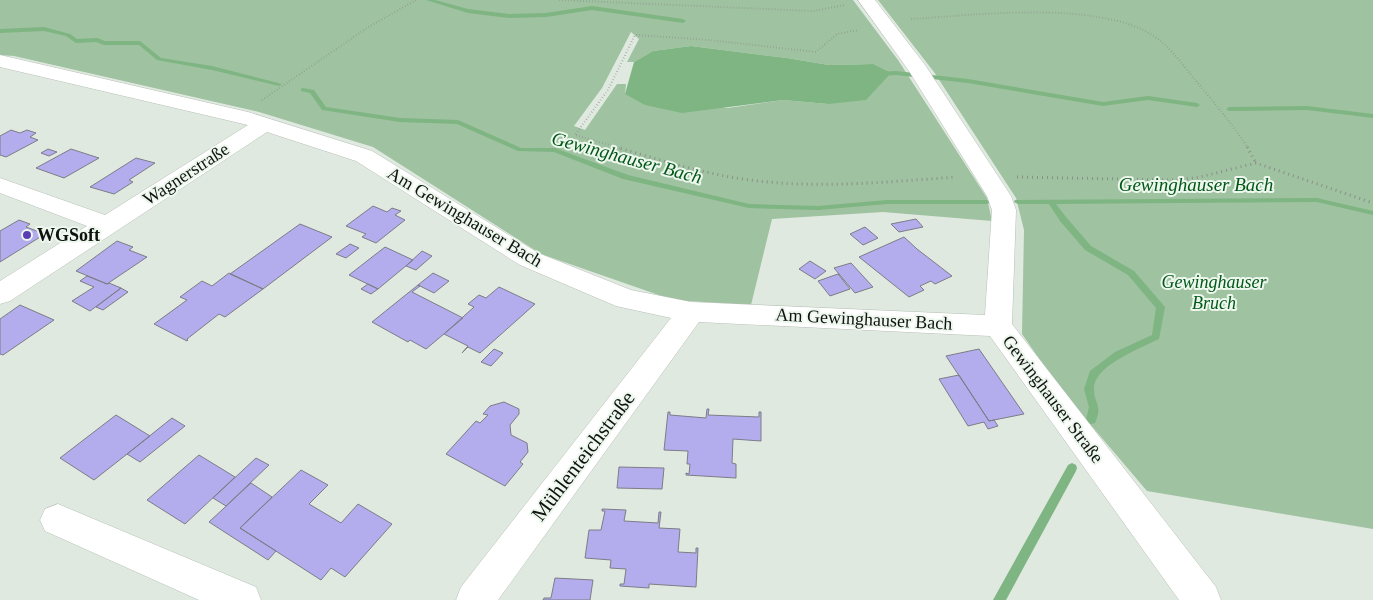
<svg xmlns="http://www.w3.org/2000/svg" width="1373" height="600" font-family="Georgia,serif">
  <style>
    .green { fill: #9fc2a1; fill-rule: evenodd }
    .water { fill: #7fb582 }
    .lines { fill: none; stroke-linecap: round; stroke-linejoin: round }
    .stream { fill: #7fb582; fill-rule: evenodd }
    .building { fill: #b3aded; stroke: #7d7c87 }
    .minor-casing { stroke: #b7c0b7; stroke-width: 1 }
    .path-far1 { stroke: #8a908a; stroke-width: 2; stroke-dasharray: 0.5 2.5; stroke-linecap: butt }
    .path { stroke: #8a908a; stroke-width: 3; stroke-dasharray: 1 4; stroke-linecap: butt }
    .minor { fill: #fff; fill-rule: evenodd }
    .poi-dot { fill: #5a3db5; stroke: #edf7ed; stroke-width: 2 }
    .labels { text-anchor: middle; stroke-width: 4; stroke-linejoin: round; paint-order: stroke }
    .street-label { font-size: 18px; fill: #0f120f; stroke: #edf7ed }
    .poi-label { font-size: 18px; font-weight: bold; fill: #0f120f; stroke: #edf7ed; text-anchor: start }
    .park-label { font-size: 18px; font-style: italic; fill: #03591a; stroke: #edf7ed }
    .water-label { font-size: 19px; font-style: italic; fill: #005717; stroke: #edf7ed }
    .near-street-label { font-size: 21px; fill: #0f120f; stroke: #edf7ed }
  </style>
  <rect width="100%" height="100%" fill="#e0e9e0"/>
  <path class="green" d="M0,0H853L898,60L987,198L992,221L883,212L772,219L751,305L673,300L541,254L373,147L259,112L14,56L0,55ZM631,32L639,39L627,62H634L653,51L691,46L787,58L829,65L873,64L828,104L783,100L728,108L625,94L626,84H617L585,130L574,126L602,88Z
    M878,0H1373V529L1147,491L1061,390L1022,334L1024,230L1016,198L934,72Z"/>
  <path class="water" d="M691,46L787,58L829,65L873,64L891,73L866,100L828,104L783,100L682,113L645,105L625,94L634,62L653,51Z"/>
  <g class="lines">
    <path class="stream" d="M426,0H435L468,9L509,14L546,13L592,6L683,19L686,21L683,23L592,10L546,17L509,18L468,13Z
      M44,27L70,34L77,39L97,38L105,41H140L161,58L212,66L282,84L279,86L212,70L157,60L139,45H104L96,42L76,43L66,36L44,31L0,33V29Z
      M896,71L968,79L1103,102L1148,96L1197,103L1200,105L1197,107L1148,100L1103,106L968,83L896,75L880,76L877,74L880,72Z
      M303,88L314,90L326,107L400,118L458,120L521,148H555L628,175L749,204L818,206L887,200H987L991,202L987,204H887L818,210L749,208L623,179L554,152L518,151L457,124L400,122L322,110L310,93L301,91V89Z
      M1307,106L1373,114V118L1307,110L1229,111L1226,109L1229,107Z
      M1317,198L1373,211V215L1317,202L1056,204L1066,217L1091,246L1134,271L1165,307L1159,339C1141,348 1093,366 1094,389C1094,404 1103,405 1095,423L1091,424L1087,423L1086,420L1089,407L1084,389L1090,371L1115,352L1152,335L1156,308L1128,275L1085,250L1060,221L1049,204H1018L1014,202L1015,200Z
      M1072,463L1076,465L1077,468L1076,471L1006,600H993L1068,465Z"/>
  </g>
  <path class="building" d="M11,130L20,133L27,130L36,133L30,137L38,140L6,157L0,155V136Z
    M48,149L57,152L49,156L41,153Z
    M71,149L99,158L64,178L36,168Z
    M136,158L155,163L129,180L133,182L114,194L90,187Z
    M373,206L387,212L392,208L401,211L395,215L405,220L376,243L362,237L366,234L346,226Z
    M916,219L923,227L899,232L891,224Z
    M19,220L30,224L26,227L45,234L0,262V231Z
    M300,224L332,237L263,289L230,274Z
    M865,227L878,238L863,245L850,234Z
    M904,237L917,249L952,276L935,284L931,281L920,286L924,290L909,297L859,257Z
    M117,241L133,247L129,250L147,257L107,284L76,271Z
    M350,244L359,248L346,258L336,254Z
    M385,247L413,260L378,289L349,275Z
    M422,251L432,256L416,270L406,266Z
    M810,261L826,271L815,279L799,269Z
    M851,263L873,287L855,293L834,268Z
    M229,273L263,289L225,317L219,314L187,339L188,340L187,341L154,324L187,300L180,297L202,281L212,286Z
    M433,273L449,281L434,293L418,285Z
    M838,274L850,289L830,296L818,281Z
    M87,276L107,284L109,283L121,288L90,311L72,301L94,287L80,281Z
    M368,284L378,289L371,294L361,289Z
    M418,285L420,286L412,292L463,318L426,349L410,340L408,342L372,322Z
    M499,287L535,304L480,353L468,347L462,353L468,346L444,334L474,307L468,304L479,295L486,298Z
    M121,288L128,292L103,310L96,307Z
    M20,305L54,320L3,355L0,354V319Z
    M494,349L503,353L491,366L481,362Z
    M979,349L1024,414L989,421L946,356Z
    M959,375L989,421L994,420L998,426L988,429L984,422L968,426L939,379Z
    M504,402L519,409V414L510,425L511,435L527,443L528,452L520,462L523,464L505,486L446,454L476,421L480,423L488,415L483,414L490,406Z
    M707,409H709L708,415L759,417V412H761V441L733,439L732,463L736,464V478L686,475V473L689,474L690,464H687L688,451L664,450L668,412H670V415L706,418Z
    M116,415L150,436L94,480L60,458Z
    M172,418L185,426L140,462L127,454Z
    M199,455L235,477L185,524L147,500Z
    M256,458L269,465L226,506L213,498Z
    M619,467L664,468L662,489L617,488Z
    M301,470L328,485L309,504L341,523L358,504L392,524L345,577L331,568L321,580L240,528Z
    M251,483L272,497L240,528L276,551L268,560L209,522Z
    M602,509L626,510L624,521L658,523L659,512H661L659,528L680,529L678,552L696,553V548H698L696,587L649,584V588L620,586V584H624L626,569L610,568L611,560L585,558L589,530H601L605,511H602Z
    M555,578L593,580L590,600H543L544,598H551Z"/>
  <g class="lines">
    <defs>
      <path id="minor" d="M858,0H875L925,65L1011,196L1016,210L1012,324L1216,587L1221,600H1179L990,336L699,322L498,600H456L461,587L671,318L616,306L520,265L356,161L267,132L10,301L0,304V281L87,226L0,193V178L105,215L248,125L0,67V55L248,112L372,151L538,253L631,290L691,302L985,315L992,210L987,196L909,71Z
        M58,504L256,587L261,600H199L45,531L40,520L45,509Z"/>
    </defs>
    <use href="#minor" class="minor-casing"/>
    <path class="path-far1" d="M559,0L813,11L845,5
      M911,19C976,15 1096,0 1152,35C1168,45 1180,61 1192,76C1211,99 1231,122 1248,148
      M262,100L367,28L416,0
      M620,148L575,135L608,90L635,35L709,40L816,52L837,34L859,30"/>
    <path class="path" d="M616,147C660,160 704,174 750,180C818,189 887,182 956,177
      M1247,147L1256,163
      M1017,177L1173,180L1196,178L1256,163L1373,203"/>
    <use href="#minor" class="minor"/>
  </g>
  <circle class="poi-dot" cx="27" cy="235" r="5"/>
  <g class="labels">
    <g class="street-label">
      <text transform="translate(186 174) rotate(-33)" y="6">Wagnerstraße</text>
      <text transform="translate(465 217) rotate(31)" y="6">Am Gewinghauser Bach</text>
      <text transform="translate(864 319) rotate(3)" y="6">Am Gewinghauser Bach</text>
      <text transform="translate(1053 399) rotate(53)" y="6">Gewinghauser Straße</text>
    </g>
    <g class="poi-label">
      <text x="37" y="241">WGSoft</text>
    </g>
    <g class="park-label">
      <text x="1214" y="288">Gewinghauser<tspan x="1214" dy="21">Bruch</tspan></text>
    </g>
    <g class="water-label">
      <text transform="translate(627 157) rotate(15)" y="7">Gewinghauser Bach</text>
      <text x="1196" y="191">Gewinghauser Bach</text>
    </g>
    <g class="near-street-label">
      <text transform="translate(583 456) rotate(-53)" y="7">Mühlenteichstraße</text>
    </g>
  </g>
</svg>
